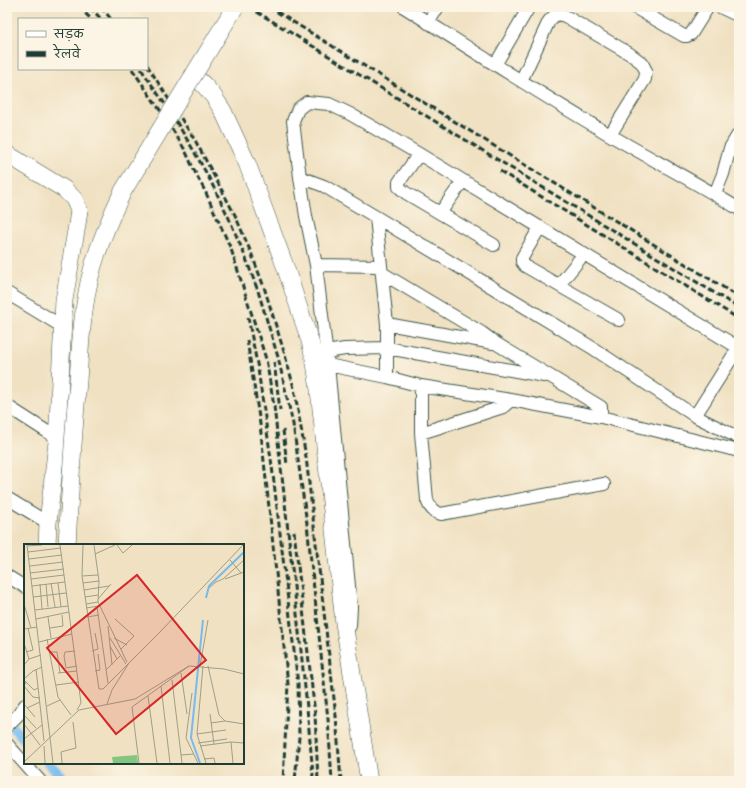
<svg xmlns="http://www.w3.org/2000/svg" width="746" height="788" font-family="'Patrick Hand','Playpen Sans Deva',sans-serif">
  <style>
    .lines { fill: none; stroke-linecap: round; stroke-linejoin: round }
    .canal { stroke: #75bbec; stroke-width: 10 }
    .street-casing { stroke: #3e5649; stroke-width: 14 }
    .secondary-casing { stroke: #3e5649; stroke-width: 18 }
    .street { stroke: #fff; stroke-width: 12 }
    .secondary { stroke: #fff; stroke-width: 17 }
    .rail { stroke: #1f3d34; stroke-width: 3; stroke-dasharray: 6 3; stroke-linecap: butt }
    .secondary-bridge-casing { stroke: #3e5649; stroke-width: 18; stroke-linecap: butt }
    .secondary-bridge { stroke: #fff; stroke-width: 17 }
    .inset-river { fill: none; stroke: #75bbec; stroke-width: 2 }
    .inset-road { fill: none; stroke: #9c9f89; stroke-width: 1 }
    .view { fill: #d62828; fill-opacity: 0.15; stroke: #d62828; stroke-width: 2 }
    .inset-edge { fill: none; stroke: #1f3d34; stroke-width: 2 }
  </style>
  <rect width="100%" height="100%" fill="#fcf5e5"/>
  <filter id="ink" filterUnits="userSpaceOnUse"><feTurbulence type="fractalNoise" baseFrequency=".025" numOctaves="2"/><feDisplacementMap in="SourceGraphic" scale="8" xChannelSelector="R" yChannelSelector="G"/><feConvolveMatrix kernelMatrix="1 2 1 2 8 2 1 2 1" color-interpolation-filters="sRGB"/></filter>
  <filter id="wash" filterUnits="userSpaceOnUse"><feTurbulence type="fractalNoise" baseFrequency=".012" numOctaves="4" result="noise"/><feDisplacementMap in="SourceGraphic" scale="16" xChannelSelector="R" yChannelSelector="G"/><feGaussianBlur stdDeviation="0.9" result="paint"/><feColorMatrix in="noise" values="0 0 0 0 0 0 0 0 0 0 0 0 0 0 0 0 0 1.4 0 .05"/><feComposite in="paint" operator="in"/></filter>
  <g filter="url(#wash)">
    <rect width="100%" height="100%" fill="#f0e1c2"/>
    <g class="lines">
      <path class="canal" d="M7,721L25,740
        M48,763L66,781"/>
    </g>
  </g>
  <g filter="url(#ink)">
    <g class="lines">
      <defs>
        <path id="street" d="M404,7C472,50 540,94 610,135C653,160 697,183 739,209
          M634,7L684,36H687L691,34L708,7
          M720,7L739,16
          M428,23L438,7
          M495,65L529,7
          M521,81L549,21L556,14L565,16L630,54L642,63L646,71L645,79L610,135
          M419,154L399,182V187L406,193L494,245
          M300,177L324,186L376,217L591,347L695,416L739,438
          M715,194L723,174L730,148L739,133
          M440,213L463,181
          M376,217L387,324V377
          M540,227L522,258V262L525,266L619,320
          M316,265L381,266
          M382,273L482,333L497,344L601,407V417
          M559,285L583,255
          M7,293L63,327
          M387,324L493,343
          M326,352L345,349L387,348L544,376
          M328,365L387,377L421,386L511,400L601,417L739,451
          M421,386V433L427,500C430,508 433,512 441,514L604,484
          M7,406L57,438
          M695,416L738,348
          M421,433L503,407L511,400
          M7,498L48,523
          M7,576L25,587
          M350,626L351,607L328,365L316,265L306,216L300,177L293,121L298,109L307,102L329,104L350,114L419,154L470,185L739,348
          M7,726L19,714L25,705
          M7,744L40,781"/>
        <path id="secondary" d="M193,75L204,85L214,97L223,111L247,163L285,266L310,341L315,363L319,390L344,623L369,781
          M7,154L64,189L74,199L79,210L77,225L64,300L57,442L48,523L47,545"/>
      </defs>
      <use href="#street" class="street-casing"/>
      <use href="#secondary" class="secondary-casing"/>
      <use href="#street" class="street"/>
      <use href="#secondary" class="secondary"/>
      <path class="rail" d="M79,7L91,19
        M90,7L101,19
        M101,7L111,19
        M249,7L739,308
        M269,7L739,297
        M147,65L196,142L235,215L252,255L264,287L285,355L294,388L306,457L336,716L341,781
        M132,69L166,119L185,150L195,172L206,193L231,249L266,359L274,406L285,503L306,697L313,774L312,781
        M141,69L171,113L191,146L208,176L228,216L245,256L258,291L278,357L293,424L307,524L328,719L332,781
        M500,171L739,319
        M248,317L258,369L272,466L298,684L299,737L295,781
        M247,340L260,424L288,684L283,781
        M274,362L280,410
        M283,430L287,465
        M294,531L315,714L318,781"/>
      <defs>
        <path id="secondary-bridge" d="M67,545C70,490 73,436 78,381C80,348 82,315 89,282C96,250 109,220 123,191L235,7"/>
      </defs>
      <use href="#secondary-bridge" class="secondary-bridge-casing"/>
      <use href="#secondary-bridge" class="secondary-bridge"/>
    </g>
  </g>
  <g transform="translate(24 544)">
    <rect width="220" height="220" fill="#f0e1c2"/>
    <path d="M113,211L114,219H89L88,213Z" fill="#83c680"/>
    <path class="inset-river" d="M182,54L185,42L220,8M176,219L167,194L179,76"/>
    <path class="inset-road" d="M3,1L29,219M36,1L57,159L53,166M59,1L58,32L75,145H79L135,89M70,1L75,37L74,58L103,118M93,1L99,9L108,1M3,2L18,1M4,8L37,4M71,10L91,1M5,15L38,11M206,16L217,29M6,22L39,18M6,29L40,25M58,32L74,31M7,35L40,31M201,35L220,28M27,39L31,63M34,39L37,63M59,39L75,37M16,40L18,65M22,40L24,63M8,42L41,38M185,44L192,38L199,35L220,16M60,46L85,42M9,53L42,49M61,53L74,51M74,55L87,40M0,60L7,84M62,60L74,58M73,63L84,139M62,64L75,62M11,66L44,62M24,73L27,94M63,73L75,71M12,75L45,68M91,75L110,92L97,105M84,82L88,121M26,84L39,82L38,71M0,85L13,83M135,89L219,1M86,94L102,120M90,94L103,101M23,95L34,153L47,171M15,98L48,90M0,99L5,115M86,102L93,115M51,107L41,108L40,112L42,124L53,122M68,107L74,105L71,89M2,108L9,106L4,84M26,108H33L36,129M0,121L5,115L17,111M165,122L200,125L220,130M176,122L184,76M179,122L173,190L182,219M184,122L195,171L201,177L220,180M12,125L20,197M82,126L96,112M71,127L76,126L74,110M34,129L53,127M157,129L163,170M0,135L9,127L18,123M148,136L158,219M1,137L10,146L14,144M2,138L0,142L9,153L16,154M32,141L55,138M137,142L146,219M168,149L162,194L174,219M124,152L133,219M0,160L11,173M83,160L88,146L105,119M23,162L36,156M3,164L16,158M186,170L190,200M0,171L12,184M187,179L201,177M0,180L16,201M173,190L202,186M0,195L18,181M207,198L209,219M174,199L203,195M20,202L21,219M176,202L207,198L220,199M157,211L170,210M180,215L190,214L191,219M0,218L55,166L111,155L165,122L108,163L115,219M38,219L37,208L52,204L49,178"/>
    <path class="view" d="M113,31L182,116L92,190L23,104Z"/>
    <rect width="220" height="220" class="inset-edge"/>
  </g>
  <rect width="746" height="788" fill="none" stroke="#fcf5e5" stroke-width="24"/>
  <rect x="18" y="18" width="130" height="52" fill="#fcf5e5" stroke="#a4ab9e"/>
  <rect x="26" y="31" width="20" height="6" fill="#ffffff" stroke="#a4ab9e"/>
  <text x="54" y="38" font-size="12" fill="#1f3d34">सड़क</text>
  <rect x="26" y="51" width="20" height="6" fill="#1f3d34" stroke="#a4ab9e"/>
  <text x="54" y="58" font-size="12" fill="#1f3d34">रेलवे</text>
</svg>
